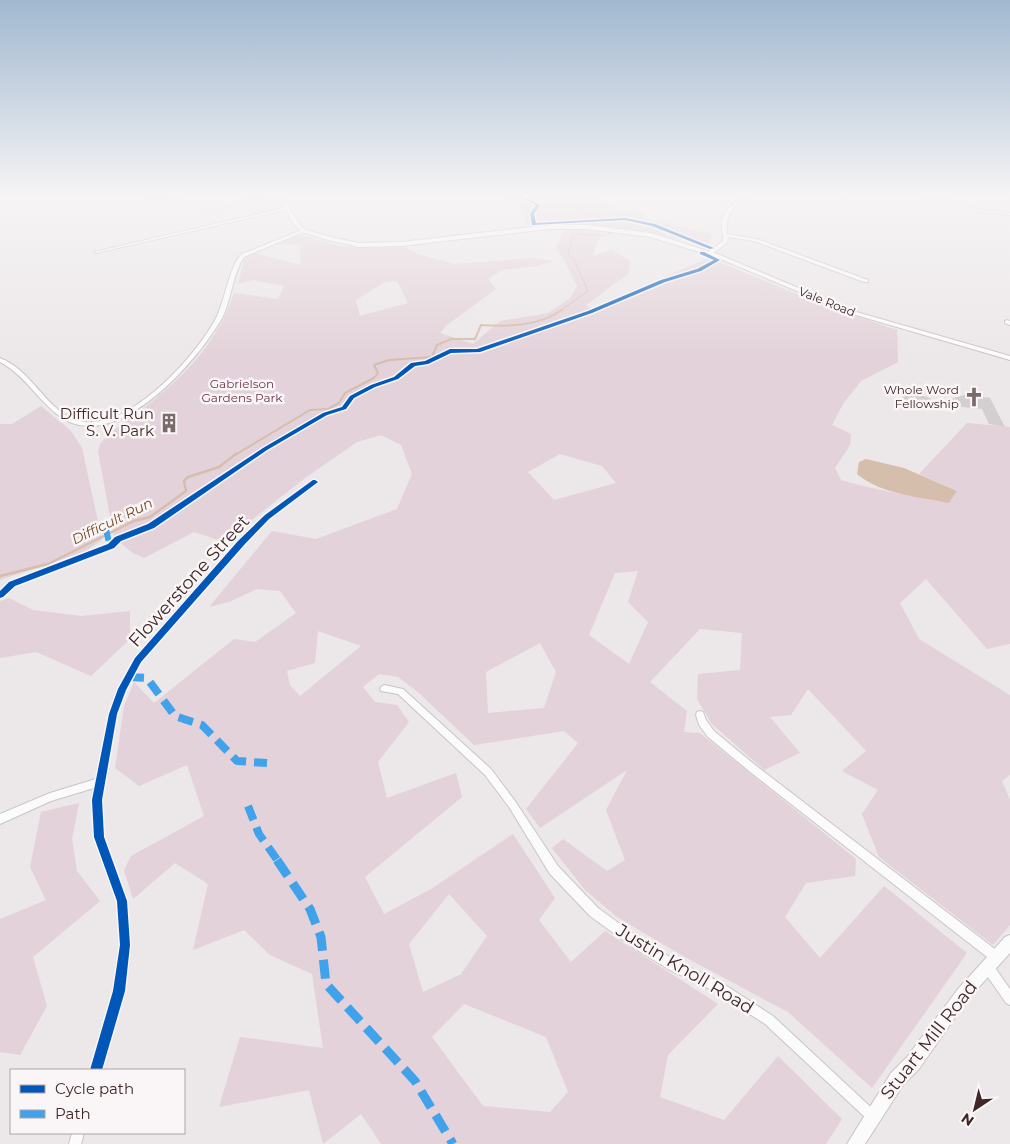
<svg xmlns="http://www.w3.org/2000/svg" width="1010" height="1144" font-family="Montserrat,sans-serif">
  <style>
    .green { fill: #e3d2d9; fill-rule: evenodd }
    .water { fill: #d6bead }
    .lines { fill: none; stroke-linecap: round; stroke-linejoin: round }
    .stream-far2 { stroke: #d6bead; stroke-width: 1 }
    .stream-far1 { stroke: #d6bead; stroke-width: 2 }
    .stream { stroke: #d6bead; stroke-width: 2.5 }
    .building { fill: #d3cecf }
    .minor-casing { stroke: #cac5c5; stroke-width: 2 }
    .secondary-casing { stroke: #c9c3c4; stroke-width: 2 }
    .minor { fill: #fcfbfc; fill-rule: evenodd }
    .secondary { fill: #fcfbfc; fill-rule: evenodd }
    .quiet-far2 { stroke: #3fa2eb; stroke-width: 6; stroke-dasharray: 12 6; stroke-linecap: butt }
    .quiet-far1 { stroke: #3fa2eb; stroke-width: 8; stroke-dasharray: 15 8; stroke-linecap: butt }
    .quiet { stroke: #3fa2eb; stroke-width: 9; stroke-dasharray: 19 9; stroke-linecap: butt }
    .cycleway-casing { stroke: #faf6f7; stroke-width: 3 }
    .cycleway { fill: #0057b8; fill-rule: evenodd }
    .labels { text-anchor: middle; stroke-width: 5; stroke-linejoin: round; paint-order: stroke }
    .far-street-label { font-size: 12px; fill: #3e2726; stroke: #faf6f7 }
    .far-park-label { font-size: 12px; fill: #713448; stroke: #faf6f7 }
    .far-poi-label { font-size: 12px; fill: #3e2726; stroke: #faf6f7; text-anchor: end }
    .far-water-label { font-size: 14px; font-style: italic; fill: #754925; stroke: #faf6f7 }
    .poi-label { font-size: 15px; fill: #3e2726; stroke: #faf6f7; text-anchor: end }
    .near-street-label { font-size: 18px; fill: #3e2726; stroke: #faf6f7 }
  </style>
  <rect width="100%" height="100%" fill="#ece7e8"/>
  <path class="green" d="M503,196H595L619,212L639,209L647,219L712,234L710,243C683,242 657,233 630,229C595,224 562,224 526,225L523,210Z
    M568,229L602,231L592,256L612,250L630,261L628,275C613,283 601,295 586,305L591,308L709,258L831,308L897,330L898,362L861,381L843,404L832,425L851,434L850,445L835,468L841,480C876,491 913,495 949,503L957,491L919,474L967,423L1010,427V644L987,649L926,579L900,603L919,639L1010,695V775L1002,781L1010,800V925L993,945L879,857L862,814L878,790L842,771L866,751L808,689L791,715L770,717L800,753L764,770L711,723L697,699L698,674L740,670L742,633L700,629L650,682L687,711L684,732L700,733L856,859L855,876L806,883L785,917L820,958L884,886L967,953L872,1088L788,1012L683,956L617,917L585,890L552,848L563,839L607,871L625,860L606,810L627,770L540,828L526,809L578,743L564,731L474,745L419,693L398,677L379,674L363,687L375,702L397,705L409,722L378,762L387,798L456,773L462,797L365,877L384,914L431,889L513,834L555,898L539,920L571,962L605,931L718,1004L668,1055L660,1097L724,1120L778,1056L842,1119L826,1144H381L361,1114L323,1144L309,1090L219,1107L240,1037L323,1048L312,974L270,955L244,930L193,950L208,884L175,863L133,899L124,870L131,856L204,816L187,765L139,786L115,768L124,706L134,682L154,703L234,639L255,642L296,613L280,591L257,589L229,602L209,607L272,531L316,539L397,509L412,474L401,445L381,435L357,442L305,478L224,542L194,532L144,558L133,553L114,538L98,451L100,444C112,430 129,419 144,408C186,374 216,345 234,293L278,299L284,286L253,280L238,284L244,260L254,253L301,265L299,245L278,244L302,235L340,246L379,248L403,246L418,254L454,264L532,258L554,261L538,266L502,270L488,279L496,289L447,325L440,333L473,344L500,321L548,313L570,298L577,286L564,260L556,248L562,234ZM397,281L408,303L360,316L356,300L385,282ZM560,454L602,466L616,483L554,500L528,472ZM638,571L628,602L648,622L629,664L589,635L615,573ZM318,631L361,646L300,696L290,685L287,671L315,663ZM540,643L556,672L544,708L488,713L486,672ZM449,894L487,936L461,974L423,992L409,944ZM464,1004L546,1037L568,1092L550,1112L483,1106L432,1037Z
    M41,406L71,431L82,448L102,540L84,552L0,580V424H12Z
    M9,598L33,610L81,616L130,611V639L91,676L36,652L0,658V601Z
    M79,803L72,839L77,871L100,901L33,957L47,1006L20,1055L0,1052V919L46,900L30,867L41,812Z"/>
  <path class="water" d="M866,459L904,468L957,491L949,503C920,497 880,494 857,474L859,462Z"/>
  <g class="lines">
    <path class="stream-far2" d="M540,196C561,202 603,212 613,232L603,236L573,234L568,254L574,259L588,291L560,311"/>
    <path class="stream-far1" d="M235,455L310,410L328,409L339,403L345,393L374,378L378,373L374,365L389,360L432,357L437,345L451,339H475L481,325C509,327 539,326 562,310"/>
    <path class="stream" d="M0,576L48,564L134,521L150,517L186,491L184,481L188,477L219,467L236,454"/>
  </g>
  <path class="building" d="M902,390L930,398L931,404L916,401V407L903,405Z
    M971,393L972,396L990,398L1005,427L989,424L982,409L962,407L951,399Z"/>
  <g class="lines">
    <defs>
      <path id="minor" d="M173,196H180L151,202L149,201Z
        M266,196H272L202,213L200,212Z
        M744,196H748C733,207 725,214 727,234L757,239L868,280V282H864L754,241L728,237L727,243L712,254H708V252L723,241C723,236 722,230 722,225C722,212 734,201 744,196Z
        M845,196H849L845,199H843V197Z
        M925,196H930L974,209L1010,213V215L974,211Z
        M288,207H289V209L96,253L94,252Z
        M302,230L306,231L244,257C232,275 232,299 222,318C199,359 126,443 72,423C44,412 29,377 0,362V358C32,370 45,409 76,420C124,437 198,355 217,316C224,302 230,266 240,256C243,252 252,251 257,248C272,242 287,236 302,230Z
        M1007,320L1010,321V325L1005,323V321Z
        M313,480H315L318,482L269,519L244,545L141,662L126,690L117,714L102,800L104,837L127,901L130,945L125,991L102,1070H90L113,991L120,945L117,901L94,837L92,800L94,788L51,801L0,824V814L50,793L96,779L109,714L118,689L135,658L238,541L265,515Z
        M384,685L403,689L491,769L515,801L558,866L598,908L642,940L678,962L722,983L773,1016L876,1112L878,1116L876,1120L872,1122L868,1120L765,1024L714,991L670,970L634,948L590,916L550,874L509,807L485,775L398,694L381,691L380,689L381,687Z
        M700,711L703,712L706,720L714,731L755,765L1000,953L1001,957L1000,961L996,962L992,961L749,771L708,737L699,725L696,715L697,712Z
        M987,960L991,962L1010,989V1005L1006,1003L983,970L981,966L983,962Z
        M72,1133H84L81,1144H69Z"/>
      <path id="secondary" d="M278,196H282L300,225L306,230L331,237L359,243L401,242L549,225H587L651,233L720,255L853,311L1010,356V360L849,313L716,257L650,237L587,229H549L401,246L359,247L328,240L302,232L295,226Z
        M1010,935V953L968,999L919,1069L903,1085L865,1144H847L891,1073L907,1057L958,989L1005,937Z"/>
    </defs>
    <use href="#minor" class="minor-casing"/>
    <use href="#secondary" class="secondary-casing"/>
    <use href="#minor" class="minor"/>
    <use href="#secondary" class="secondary"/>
    <path class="quiet-far2" d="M106,529L109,543"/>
    <path class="quiet-far1" d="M129,677L147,678L175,716L202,725L237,761L267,763
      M248,806L259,834L278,861"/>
    <path class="quiet" d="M277,860L310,909L321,937L326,984L415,1081L453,1144"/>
    <defs>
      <path id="cycleway" d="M518,196H522L540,205L534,214L536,223L625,218L655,224L714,248L710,249L652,226L625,220L532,225L530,214L536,205Z
        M700,252H704L720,260L701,271L665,282L592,313L480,352L451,353L428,364L415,366L398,379L375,387L354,398L346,409L327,415L267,450L154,528L121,541L114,548L15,586L3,597L0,598V591L9,582L108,544L115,537L148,524L263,448L323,413L342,407L350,396L371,385L394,377L411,363L425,361L450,349H477L588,311L661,280L697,269L714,260L700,254Z
        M313,480H315L318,482L269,519L244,545L141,662L126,690L117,714L102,800L104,837L127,901L130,945L125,991L102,1070H90L113,991L120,945L117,901L94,837L92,800L109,714L118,689L135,658L238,541L265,515Z"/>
    </defs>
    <use href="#cycleway" class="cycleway-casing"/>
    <use href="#cycleway" class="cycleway"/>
  </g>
  <linearGradient id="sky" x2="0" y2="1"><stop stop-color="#a1b8d0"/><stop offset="0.55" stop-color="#f6f4f5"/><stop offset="1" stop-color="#f6f4f5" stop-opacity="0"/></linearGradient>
  <rect width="1010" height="356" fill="url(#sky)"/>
  <defs>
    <symbol id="church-bare" viewBox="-9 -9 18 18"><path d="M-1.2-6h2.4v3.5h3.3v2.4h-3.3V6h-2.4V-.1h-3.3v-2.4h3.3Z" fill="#7b6a6a" stroke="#faf6f7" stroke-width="2.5" paint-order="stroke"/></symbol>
    <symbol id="building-bare" viewBox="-9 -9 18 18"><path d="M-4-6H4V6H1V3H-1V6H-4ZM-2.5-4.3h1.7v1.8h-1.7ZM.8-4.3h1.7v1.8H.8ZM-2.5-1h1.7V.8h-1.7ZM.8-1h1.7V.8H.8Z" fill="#7b6a6a" stroke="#faf6f7" stroke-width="2.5" paint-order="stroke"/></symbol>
  </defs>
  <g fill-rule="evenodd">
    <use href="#church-bare" x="960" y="383" width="28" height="28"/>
    <use href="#building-bare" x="155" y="409" width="28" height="28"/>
  </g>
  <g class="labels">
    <g class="far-street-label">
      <text transform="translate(827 302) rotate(22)" y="4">Vale Road</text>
    </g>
    <g class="far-park-label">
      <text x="242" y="388">Gabrielson<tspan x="242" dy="14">Gardens Park</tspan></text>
    </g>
    <g class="far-poi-label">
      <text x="959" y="394">Whole Word<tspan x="959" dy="14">Fellowship</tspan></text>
    </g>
    <g class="far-water-label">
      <text transform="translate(112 521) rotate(-26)" y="5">Difficult Run</text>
    </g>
    <g class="poi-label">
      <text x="154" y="419">Difficult Run<tspan x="154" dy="17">S. V. Park</tspan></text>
    </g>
    <g class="near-street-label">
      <text transform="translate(189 581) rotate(-48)" y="6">Flowerstone Street</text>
      <text transform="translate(685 969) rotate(31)" y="6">Justin Knoll Road</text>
      <text transform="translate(929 1040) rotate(-52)" y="6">Stuart Mill Road</text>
    </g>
  </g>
  <rect x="10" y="1069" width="175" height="65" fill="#faf6f7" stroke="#afa3a3"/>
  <rect x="20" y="1085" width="25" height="8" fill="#0057b8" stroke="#afa3a3"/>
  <text x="55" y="1094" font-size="15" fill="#3e2726">Cycle path</text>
  <rect x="20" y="1110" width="25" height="8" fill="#3fa2eb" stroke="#afa3a3"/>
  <text x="55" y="1119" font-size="15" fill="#3e2726">Path</text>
  <g transform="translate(975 1109) rotate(215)" stroke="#faf6f7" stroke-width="4" paint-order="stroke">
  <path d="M0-4L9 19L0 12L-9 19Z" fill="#3e2726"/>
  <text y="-8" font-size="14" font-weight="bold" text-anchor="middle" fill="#3e2726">N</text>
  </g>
</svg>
